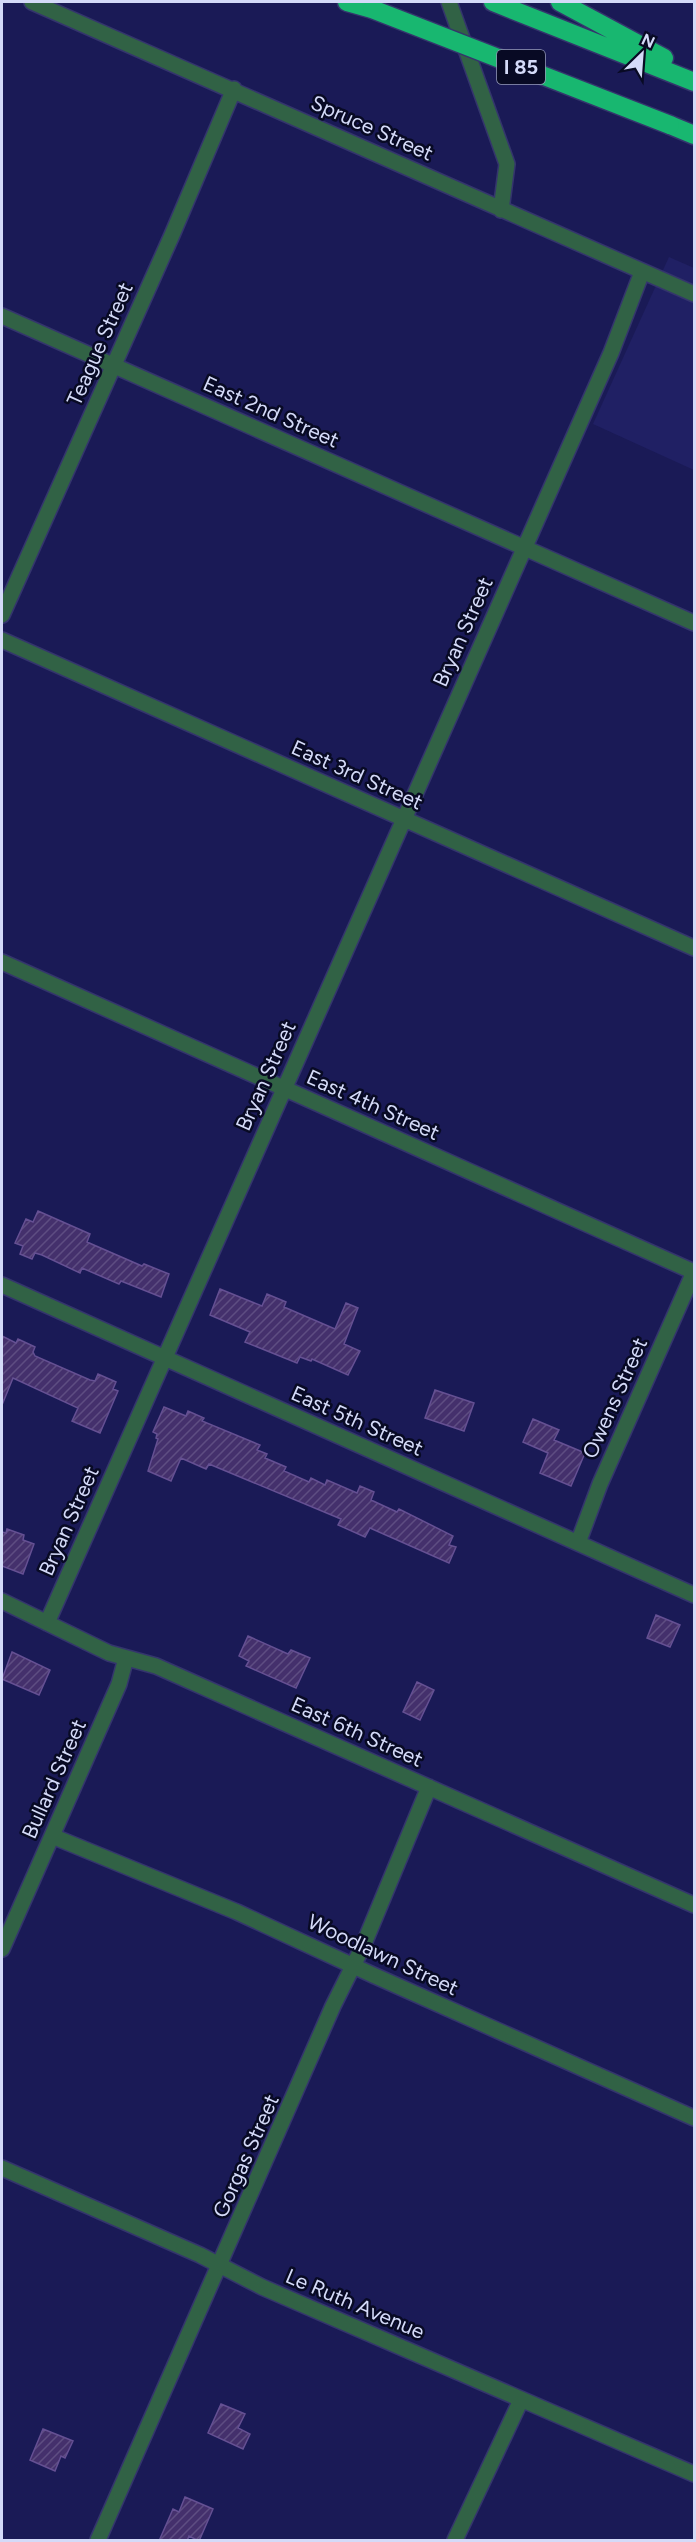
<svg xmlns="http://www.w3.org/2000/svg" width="696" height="2542" font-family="Figtree,sans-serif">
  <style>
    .built { fill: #202064 }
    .building { fill: url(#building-hatch); stroke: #655093; stroke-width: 1.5 }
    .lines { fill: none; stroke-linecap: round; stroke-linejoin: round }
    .minor-casing { stroke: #34356d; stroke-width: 18 }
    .motorway-casing { stroke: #34356d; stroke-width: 21 }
    .minor { stroke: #316245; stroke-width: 15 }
    .motorway { stroke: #18b770; stroke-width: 18 }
    .motorway-bridge-casing { stroke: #34356d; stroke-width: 21; stroke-linecap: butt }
    .motorway-bridge { stroke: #18b770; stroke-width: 18 }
    .labels { text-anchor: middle; stroke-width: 5; stroke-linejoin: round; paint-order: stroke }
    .shield { fill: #080a24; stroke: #979cb8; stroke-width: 1.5 }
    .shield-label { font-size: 20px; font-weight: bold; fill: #d4daf8 }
    .street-label { font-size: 21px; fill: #d4daf8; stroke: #080a24 }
  </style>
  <defs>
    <pattern id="building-hatch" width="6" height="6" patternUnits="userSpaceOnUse" patternTransform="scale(1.5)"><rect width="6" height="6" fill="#44306c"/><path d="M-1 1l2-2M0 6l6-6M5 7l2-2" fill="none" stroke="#5e4d82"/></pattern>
  </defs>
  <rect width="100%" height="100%" fill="#1a1a56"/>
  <path class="built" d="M669,257L694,268V470L593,424Z"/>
  <path class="building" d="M38,1211L90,1234L87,1242L142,1266L144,1264L169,1274L161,1297L121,1281L119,1284L82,1268L80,1273L42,1255L35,1253L32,1259L20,1254L23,1246L15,1243L26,1219L33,1222Z
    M220,1289L262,1306L267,1294L286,1302L284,1307L335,1329L346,1303L358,1308L344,1344L360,1351L348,1375L312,1359L311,1361L300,1357L297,1363L245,1342L250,1332L210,1315Z
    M2,1336L16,1343L18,1339L35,1347L33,1352L35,1356L90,1380L95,1381L98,1374L116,1382L113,1389L118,1391L100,1433L72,1421L78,1408L13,1378L2,1405Z
    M435,1390L474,1403L464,1431L425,1418Z
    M164,1407L186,1416L188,1411L204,1418L202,1421L260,1445L257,1450L267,1454L265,1458L286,1467L284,1471L309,1482L311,1478L325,1485L327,1480L357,1493L360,1486L374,1492L371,1500L397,1512L399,1509L453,1536L449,1545L456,1547L449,1563L370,1528L365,1537L338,1525L341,1519L209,1464L206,1469L181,1458L171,1481L148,1471L158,1439L156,1438L157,1434L153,1432Z
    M533,1419L559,1430L554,1440L585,1453L571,1486L540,1473L548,1453L523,1442Z
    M7,1529L24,1535L23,1540L34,1544L23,1574L2,1566V1532L6,1533Z
    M656,1615L680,1625L670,1647L647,1638Z
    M248,1636L288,1654L291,1650L310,1658L296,1688L246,1666L249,1661L239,1656Z
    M12,1652L50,1670L39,1695L2,1679Z
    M417,1682L434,1690L420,1720L403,1712Z
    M221,2404L245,2414L238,2428L250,2434L243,2449L208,2433Z
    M43,2429L73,2441L65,2458L61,2456L55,2471L30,2460Z
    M185,2497L213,2509L199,2541L189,2536L187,2541H159L173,2509L179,2512Z"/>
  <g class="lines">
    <defs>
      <path id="minor" d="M32,2L694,294
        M449,2L507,164L501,210
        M2,316L694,623
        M2,615L172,235L234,89
        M2,640L694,948
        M2,962L694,1272
        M2,1285L694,1595
        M578,1543L600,1484L694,1272
        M2,1601L109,1653L156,1666L694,1905
        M47,1623L611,353L642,272
        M52,1836L237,1912L373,1975L694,2118
        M2,1949L119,1684L126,1658
        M2,2168L200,2255L262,2287L694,2474
        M98,2540L333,2006L363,1946L429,1787
        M455,2540L521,2400"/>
      <path id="motorway" d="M347,2L372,9
        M493,2L694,82
        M560,2L664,58
        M670,125L694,135"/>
    </defs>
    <use href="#minor" class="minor-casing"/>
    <use href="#motorway" class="motorway-casing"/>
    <use href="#minor" class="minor"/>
    <use href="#motorway" class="motorway"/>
    <defs>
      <path id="motorway-bridge" d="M372,9L670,125"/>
    </defs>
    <use href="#motorway-bridge" class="motorway-bridge-casing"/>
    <use href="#motorway-bridge" class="motorway-bridge"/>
  </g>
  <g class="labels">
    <rect class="shield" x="497" y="50" width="48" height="34" rx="4.5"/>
    <g class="shield-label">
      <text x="521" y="74">I 85</text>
    </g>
    <g class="street-label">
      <text transform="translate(372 128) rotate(24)" y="7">Spruce Street</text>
      <text transform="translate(100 344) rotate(-66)" y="7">Teague Street</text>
      <text transform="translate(271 412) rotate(24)" y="7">East 2nd Street</text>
      <text transform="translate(463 632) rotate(-66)" y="7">Bryan Street</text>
      <text transform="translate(357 775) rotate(24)" y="7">East 3rd Street</text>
      <text transform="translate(266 1076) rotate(-66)" y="7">Bryan Street</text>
      <text transform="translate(373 1105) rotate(24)" y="7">East 4th Street</text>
      <text transform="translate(615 1398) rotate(-66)" y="7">Owens Street</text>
      <text transform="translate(357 1421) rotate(24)" y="7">East 5th Street</text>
      <text transform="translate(69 1521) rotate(-66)" y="7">Bryan Street</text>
      <text transform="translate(357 1732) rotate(24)" y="7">East 6th Street</text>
      <text transform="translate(54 1779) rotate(-66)" y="7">Bullard Street</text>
      <text transform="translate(383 1955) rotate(25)" y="7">Woodlawn Street</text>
      <text transform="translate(246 2156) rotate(-66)" y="7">Gorgas Street</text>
      <text transform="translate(355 2304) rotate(23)" y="7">Le Ruth Avenue</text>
    </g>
  </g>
  <rect width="696" height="2542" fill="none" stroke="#d4daf8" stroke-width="6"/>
  <g transform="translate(642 54) rotate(25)" stroke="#080a24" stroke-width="4.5" paint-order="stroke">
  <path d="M0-4.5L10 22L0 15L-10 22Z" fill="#d4daf8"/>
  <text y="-9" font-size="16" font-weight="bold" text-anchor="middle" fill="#d4daf8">N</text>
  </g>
</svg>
